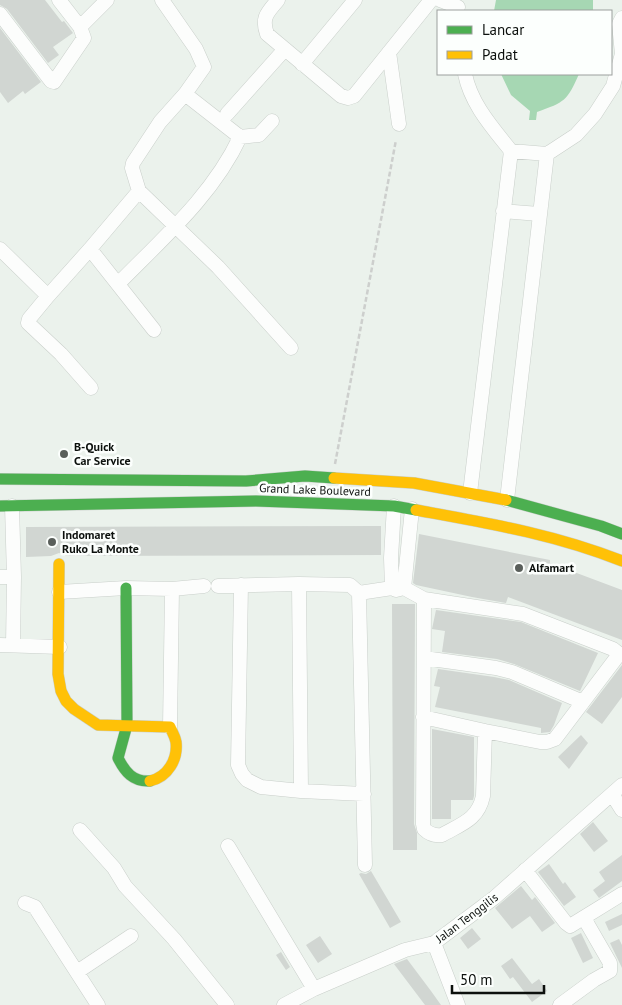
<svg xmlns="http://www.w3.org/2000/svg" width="622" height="1005" font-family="'PT Sans',sans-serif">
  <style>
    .water { fill: #a6d7b3 }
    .building { fill: #d1d6d2 }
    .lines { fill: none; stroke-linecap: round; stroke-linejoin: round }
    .street-casing { stroke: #c9cfca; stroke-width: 15 }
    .fast-casing { stroke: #c9cfca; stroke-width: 12 }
    .slow-casing { stroke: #c9cfca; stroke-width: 12 }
    .path { stroke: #cdcfcd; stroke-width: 2.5; stroke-dasharray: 5 2.5; stroke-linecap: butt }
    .street { stroke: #fcfdfc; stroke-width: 14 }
    .fast { stroke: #4caf50; stroke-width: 11 }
    .slow { stroke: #ffc107; stroke-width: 11 }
    .poi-dot { fill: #5a5f5b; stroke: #fcfffd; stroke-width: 2 }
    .labels { text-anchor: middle; stroke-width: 5; stroke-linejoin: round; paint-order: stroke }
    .poi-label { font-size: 12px; font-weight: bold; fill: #0c100d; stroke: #fcfffd; text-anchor: start }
    .street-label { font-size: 12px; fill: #0c100d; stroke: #fcfffd }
  </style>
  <rect width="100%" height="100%" fill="#ebf2ec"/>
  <path class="water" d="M496,0H593V11H494Z
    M501,74H579C567,101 565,102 537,112L536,120H529L530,111L511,95Z"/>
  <path class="building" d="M0,0H45L62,22L64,21L73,33L53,47L59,55L48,63L7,9L0,5Z
    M0,28L41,82L25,94L23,91L8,103L0,92Z
    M381,526V555L67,556L59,553L51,556L26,557V527Z
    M419,534L550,560V563L622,590V640L508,597L506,603L472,597L416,585L413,583Z
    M392,604H415L414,824L417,833V850H393Z
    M436,610L521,622L598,653L580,691L514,664L497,659L442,652L445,631L432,629Z
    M622,665V697L602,724L586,712Z
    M438,669L494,677L509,680L562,703L554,725L550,732L541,733V728L435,707L440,687L434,686Z
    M432,729L474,737V796L473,800H451V819H432Z
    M581,735L588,743L569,769L558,757Z
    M593,822L608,841L594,852L580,834Z
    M622,855V881L599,898L593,890L605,881L599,872Z
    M549,864L563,884L565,882L576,897L564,906L538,872Z
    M371,871L401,922L390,928L359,874L361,873L366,874Z
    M521,886L532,900L535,897L555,923L542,932L530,916L512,929L495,908Z
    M622,914V925L609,931L605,922Z
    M472,928L481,939L468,949L460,938Z
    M581,933L593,958L583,963L571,938Z
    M320,936L332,954L318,963L306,945Z
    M619,939L622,945V968L610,943Z
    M281,952L290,967L286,970L276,955Z
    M512,958L532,984L539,979L547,991L532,1002L513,977L510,979L501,966Z
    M407,959L431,991L441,1005H425L394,964Z"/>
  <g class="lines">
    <defs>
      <path id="street" d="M278,0C268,12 261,17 267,34L341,96L348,98L354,96L431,0
        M440,0L458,7
        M0,14L51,81L54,82L84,38L80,27L59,0
        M80,27L107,0
        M389,52L399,124
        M302,64L355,0
        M465,74C471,104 492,127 511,151L547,154L576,135L595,114L613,86L622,54L619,24L622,18
        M185,94L240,137L259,135L272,121
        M227,114L285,49
        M139,191L218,267L291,348
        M503,211L539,214
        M0,249L48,296L90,249L139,191L132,168L133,163L160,122L185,94L204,67L196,49L162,0
        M90,249L154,330
        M118,284C162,239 213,195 240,137
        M48,296L29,319L28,323L61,354L91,388
        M470,493L511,151
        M507,500L547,154
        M12,506L14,577L13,645
        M0,577H14
        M299,584L301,791
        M241,585L238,765L242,774L247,780L261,787L301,791L364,794
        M218,586L299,584L350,585L359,593L365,865
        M392,588L391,558L394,506
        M404,588L412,509
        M59,592L126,588L172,589L204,586
        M359,593L392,588L396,590L404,588L424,599C423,674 423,749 423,824L424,829C429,834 434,836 442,835C461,824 478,820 483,796L485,731L423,717
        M424,599L523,614L613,649L618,653L617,657L555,739L547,742H540L485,731
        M0,645L60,647
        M424,658L496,668L512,672L583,702
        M170,727L172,589
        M612,794L622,810
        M80,830L114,868L125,886L174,939L227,1005
        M228,846L314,989
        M525,870L566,923L570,926L622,894
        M25,903L35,907L38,912L98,1005
        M434,943L458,1005
        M77,972L131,936
        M284,1005L314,989L405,950L434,943L494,898L622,785
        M560,1005L594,980L610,971V963L584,918"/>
      <path id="fast" d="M0,479L246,481L305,476L334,478
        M506,500L601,526L622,534
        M0,506L256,501L394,506L416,510
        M126,588L127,725L118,758C125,772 133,782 150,781"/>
      <path id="slow" d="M334,478L414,483L506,500
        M416,510C487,523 554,534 622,561
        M59,564L58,674L61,691L66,701L74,709L98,725L170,727C172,732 175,736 176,742C178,759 168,777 150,781"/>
    </defs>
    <use href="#street" class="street-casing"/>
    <use href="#fast" class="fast-casing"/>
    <use href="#slow" class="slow-casing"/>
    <path class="path" d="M335,464L396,140"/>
    <use href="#street" class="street"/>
    <use href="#fast" class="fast"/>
    <use href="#slow" class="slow"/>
  </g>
  <g class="poi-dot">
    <circle cx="64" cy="454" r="5"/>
    <circle cx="52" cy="542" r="5"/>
    <circle cx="519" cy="568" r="5"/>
  </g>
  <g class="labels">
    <g class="poi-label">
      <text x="74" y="451">B-Quick<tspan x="74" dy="14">Car Service</tspan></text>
      <text x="62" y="539">Indomaret<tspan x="62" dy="14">Ruko La Monte</tspan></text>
      <text x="529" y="572">Alfamart</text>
    </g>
    <g class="street-label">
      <text transform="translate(315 490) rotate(2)" y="4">Grand Lake Boulevard</text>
      <text transform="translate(467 918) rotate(-37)" y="4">Jalan Tenggilis</text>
    </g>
  </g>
  <rect x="437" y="10" width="175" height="65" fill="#fcfffd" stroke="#9c9f9d"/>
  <rect x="447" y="26" width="25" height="8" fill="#4caf50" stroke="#9c9f9d"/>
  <text x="482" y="35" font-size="15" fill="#0c100d">Lancar</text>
  <rect x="447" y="51" width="25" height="8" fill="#ffc107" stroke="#9c9f9d"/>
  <text x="482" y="60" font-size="15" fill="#0c100d">Padat</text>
  <path d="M452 985v8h92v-8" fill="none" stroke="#0c100d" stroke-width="2.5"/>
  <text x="460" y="985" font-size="15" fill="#0c100d" stroke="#fcfffd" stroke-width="4" paint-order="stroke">50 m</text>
</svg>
